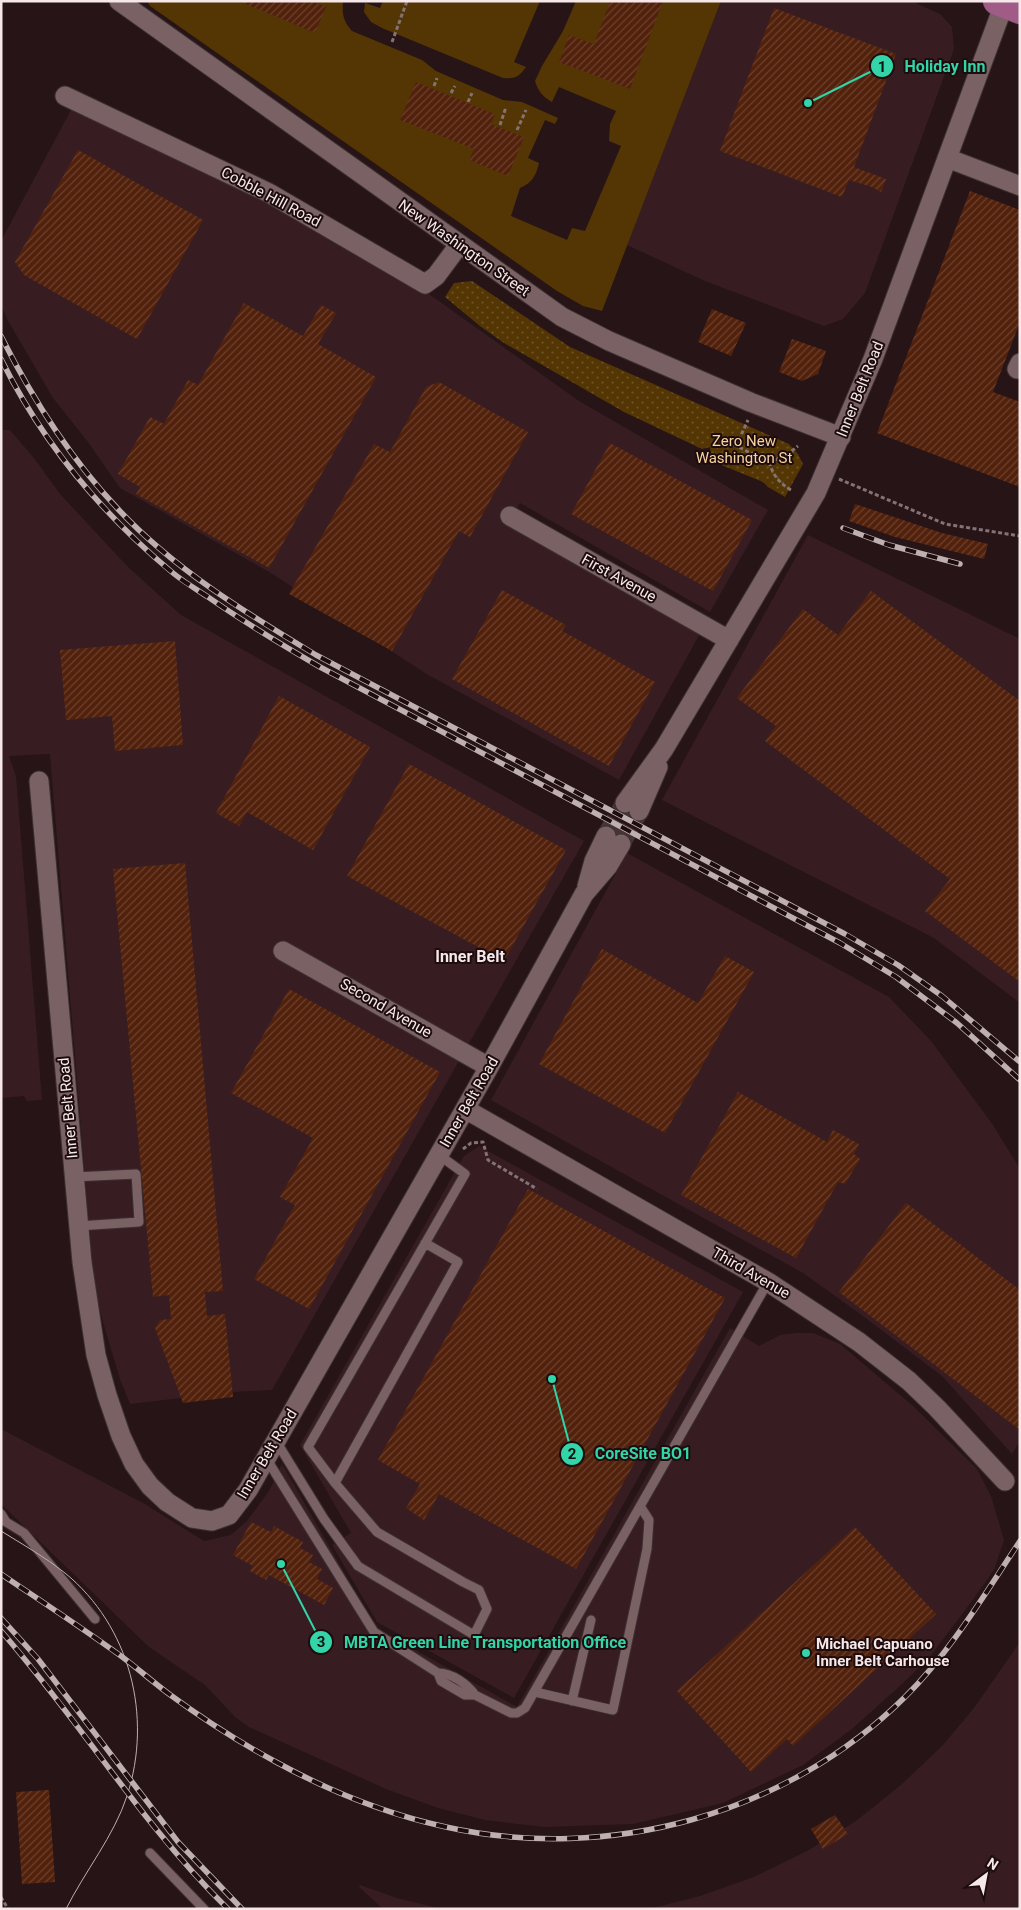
<svg xmlns="http://www.w3.org/2000/svg" width="1021" height="1910" font-family="Roboto,sans-serif">
  <style>
    .built { fill: #371d21 }
    .grass { fill: #533603 }
    .park { fill: url(#park-dots) }
    .building { fill: url(#building-hatch) }
    .lines { fill: none; stroke-linecap: round; stroke-linejoin: round }
    .street-tunnel { stroke: #463436; stroke-width: 19; stroke-dasharray: 19 9; stroke-linecap: butt }
    .lane-casing { stroke: #3d3032; stroke-width: 11 }
    .street-casing { stroke: #3d3032; stroke-width: 21 }
    .primary-casing { stroke: #3d3032; stroke-width: 29 }
    .path { stroke: #847375; stroke-width: 3; stroke-dasharray: 4 2.5; stroke-linecap: butt }
    .lane { stroke: #796164; stroke-width: 9 }
    .street { stroke: #796164; stroke-width: 19 }
    .primary { stroke: #a05c87; stroke-width: 28 }
    .tram { stroke: #beafb0; stroke-width: 1 }
    .rail-casing { stroke: #beafb0; stroke-width: 5.5 }
    .rail { stroke: #1d0c0e; stroke-width: 4; stroke-dasharray: 11; stroke-linecap: butt }
    .poi-dot { fill: #32d4a8; stroke: #1d0c0e; stroke-width: 2 }
    .labels { text-anchor: middle; stroke-width: 4; stroke-linejoin: round; paint-order: stroke }
    .street-label { font-size: 15px; fill: #f6e8e9; stroke: #1d0c0e }
    .park-label { font-size: 15px; fill: #f8d2a0; stroke: #1d0c0e }
    .poi-label { font-size: 15px; font-weight: bold; fill: #f6e8e9; stroke: #1d0c0e; text-anchor: start }
    .neighbourhood-label { font-size: 16px; font-weight: bold; fill: #f6e8e9; stroke: #1d0c0e }
    .leader { fill: none; stroke: #32d4a8; stroke-width: 2 }
    .callout-dot { fill: #32d4a8; stroke: #1d0c0e; stroke-width: 2 }
    .mark-label { font-size: 15px; text-anchor: middle; font-weight: bold; fill: #111 }
    .callout-label { font-size: 16px; text-anchor: middle; font-weight: bold; fill: #32d4a8; stroke: #1d0c0e; stroke-width: 4; stroke-linejoin: round; paint-order: stroke }
  </style>
  <defs>
    <pattern id="park-dots" width="8" height="8" patternUnits="userSpaceOnUse" patternTransform="scale(1.25)"><rect width="8" height="8" fill="#533603"/><path d="M2 2h.1M6 6h.1" fill="none" stroke="#6c5328" stroke-width="1.8" stroke-linecap="round"/></pattern>
    <pattern id="building-hatch" width="6" height="6" patternUnits="userSpaceOnUse" patternTransform="scale(1.25)"><rect width="6" height="6" fill="#52210b"/><path d="M-1 1l2-2M0 6l6-6M5 7l2-2" fill="none" stroke="#6c412f"/></pattern>
  </defs>
  <rect width="100%" height="100%" fill="#271417"/>
  <path class="built" d="M721,1H911L940,14L952,27L954,49L865,293L843,319L824,326L705,281L627,245Z
    M72,108L239,182L429,294L579,401L768,510L710,612L520,503L509,522L702,630L619,780L425,673L271,573L120,488L88,442L53,398L7,319L1,304V241Z
    M1,430H10L34,458L60,494L128,567L181,615L584,841L272,1390L232,1392L130,1404L120,1379L103,1322L94,1285L50,754L9,756L16,776L42,1100L27,1101L24,1096L1,1098Z
    M808,535L1020,639V1003L934,938L662,800Z
    M627,853L889,997L931,1041L993,1125L1020,1169V1441L1012,1454L943,1377L863,1316L803,1273L491,1100Z
    M479,1146L743,1292L514,1698L377,1622L332,1545L351,1533L300,1445L464,1156Z
    M730,1328L759,1346L780,1335L796,1333H813L840,1344L913,1406L977,1469L991,1496L1004,1540L994,1570L972,1601L929,1658L902,1684L852,1729L803,1765L723,1803L633,1824L544,1827L485,1820L438,1808L386,1789L249,1727L235,1717L205,1685L149,1647L1,1504V1429L143,1503L204,1541L231,1535L247,1521L269,1491L282,1464L376,1628L517,1707Z
    M1020,1642V1909H649L700,1896L754,1877L807,1851L856,1821L901,1785L943,1745L974,1708Z
    M360,1885L397,1898L442,1909H383L359,1887Z"/>
  <path class="grass" d="M147,1H343C342,14 343,21 352,31L422,60L436,71L503,100L522,102L558,118L555,124L545,120L528,158L539,163C536,176 532,183 520,188L511,216L567,240L572,228L585,231L621,146L609,141L610,124L616,111L559,87L552,102C543,97 538,91 535,81L542,66L563,31L576,1H721L602,311L583,306L557,291L150,6Z
    M383,1H540L514,62L526,67C519,77 515,79 503,78L382,28L371,22L364,12L365,3L380,8Z"/>
  <path class="park" d="M472,281L570,347L789,444L798,454L803,464L785,497L768,487L763,482L719,464L711,456L710,447L702,449L624,412L504,343L480,326L445,297L454,283Z"/>
  <path class="building" d="M239,1H312L326,7L315,33Z
    M610,1H663L630,89L559,62L569,35L594,44Z
    M774,8L896,54L854,167L886,179L881,192L872,187L849,180L842,197L720,151Z
    M416,82L495,114L491,124L524,137L508,176L469,160L474,149L400,120Z
    M78,150L203,220L137,339L24,275L15,262Z
    M970,191L1020,210V322L993,392L1020,402V487L877,433Z
    M244,303L303,336L321,305L336,313L318,344L376,377L269,568L136,494L140,487L118,474L150,417L164,424L188,380L198,385Z
    M712,309L746,323L731,356L698,342Z
    M792,339L826,351L818,374L802,381L779,372Z
    M439,382L528,432L470,537L459,531L392,651L289,594L374,444L390,452L426,387Z
    M610,443L752,520L713,591L571,514Z
    M855,504L942,533L988,544L984,559L895,537L849,521Z
    M502,590L566,625L562,631L655,682L609,766L452,679Z
    M871,591L1020,701V982L925,911L950,879L765,741L776,726L737,698L803,609L838,635Z
    M175,641L183,745L115,751L112,716L66,720L60,650Z
    M279,696L370,747L313,850L247,812L239,826L216,813Z
    M409,764L566,850L504,961L347,876Z
    M185,863L223,1291L205,1292L207,1316L225,1314L233,1397L183,1403L155,1328L160,1320L171,1319L169,1295L153,1297L113,869Z
    M602,949L698,1003L725,956L754,972L665,1133L539,1064Z
    M289,989L440,1072L309,1309L254,1279L295,1205L280,1197L313,1138L231,1093Z
    M738,1092L827,1142L833,1130L859,1144L854,1154L860,1159L845,1184L838,1182L796,1258L681,1195Z
    M528,1189L725,1298L576,1569L439,1494L424,1520L406,1508L420,1484L378,1460Z
    M906,1203L1020,1290V1430L839,1292Z
    M251,1522L271,1532L274,1526L303,1542L300,1548L313,1555L309,1562L322,1569L317,1579L333,1588L324,1605L269,1575L266,1580L250,1571L253,1566L233,1555Z
    M855,1527L936,1614L793,1746L787,1739L751,1772L677,1691Z
    M49,1790L55,1882L22,1884L16,1792Z
    M835,1815L848,1834L823,1849L811,1829Z"/>
  <g class="lines">
    <path class="street-tunnel" d="M606,836L625,803
      M621,844L639,811"/>
    <defs>
      <path id="lane" d="M74,1177L136,1174L139,1222L78,1226
        M276,1441L324,1519L358,1566L474,1635L487,1609L479,1590L463,1582L377,1532L335,1483L308,1447L465,1174L439,1155
        M266,1458L374,1632L438,1673C452,1673 467,1684 475,1695H465L441,1681L438,1673
        M335,1483L458,1262L425,1243
        M1,1514L6,1522L24,1533L95,1619
        M535,1692L613,1710L647,1549L649,1520L640,1506
        M475,1695L511,1713H517L525,1708L768,1282
        M572,1701L591,1620
        M150,1853L204,1909"/>
      <path id="street" d="M119,1L562,317L609,341L750,402L841,437
        M65,96L269,193L425,284L436,276L459,245
        M947,158L1020,186
        M1017,369L1020,363
        M510,516L729,640
        M39,781L82,1262L96,1355L107,1395L121,1436L134,1464L150,1486L167,1502L192,1518L212,1521L229,1515L248,1490L489,1067L584,894L608,866L621,844
        M625,803L664,749L816,493L873,359L1004,4
        M639,811L658,767
        M587,886L594,861L606,836
        M283,951L489,1067
        M465,1109L768,1282L859,1342L909,1381L937,1408L1005,1481"/>
      <path id="primary" d="M997,1L1020,10"/>
    </defs>
    <use href="#lane" class="lane-casing"/>
    <use href="#street" class="street-casing"/>
    <use href="#primary" class="primary-casing"/>
    <path class="path" d="M392,42L407,1
      M434,86L437,78
      M451,93L455,86
      M468,102L472,93
      M500,125L506,107
      M517,130L526,110
      M716,436L769,462L784,457L798,446
      M736,446L748,420
      M769,462C773,475 779,483 791,490
      M839,479L945,524L1020,536
      M463,1149L471,1143L483,1142L488,1160L537,1189
      M1,1897L8,1909"/>
    <use href="#lane" class="lane"/>
    <use href="#street" class="street"/>
    <use href="#primary" class="primary"/>
    <path class="tram" d="M1,1531C22,1544 45,1557 65,1573C130,1626 153,1716 127,1796C114,1836 85,1871 66,1909
      M1,1906L2,1909"/>
    <defs>
      <path id="rail" d="M1,336C32,398 70,458 118,509C174,569 246,613 316,655L845,934L898,965L942,996L1020,1062
        M1,359C42,442 102,514 173,573C184,582 196,589 208,597C244,622 282,645 320,667L840,943L896,977L957,1023L1020,1080
        M843,528L889,545L960,564
        M1,1574C41,1601 82,1628 121,1656C137,1668 153,1682 169,1694C203,1719 239,1742 276,1762C329,1791 386,1814 446,1827C608,1863 786,1815 905,1697C951,1651 984,1595 1020,1541
        M1,1618L38,1659L178,1842L242,1909
        M1,1631C80,1721 142,1825 228,1909"/>
    </defs>
    <use href="#rail" class="rail-casing"/>
    <use href="#rail" class="rail"/>
  </g>
  <circle class="poi-dot" cx="806" cy="1653" r="5"/>
  <g class="labels">
    <g class="street-label">
      <text transform="translate(271 197) rotate(28)" y="5">Cobble Hill Road</text>
      <text transform="translate(464 248) rotate(35)" y="5">New Washington Street</text>
      <text transform="translate(860 389) rotate(-68)" y="5">Inner Belt Road</text>
      <text transform="translate(619 578) rotate(29)" y="5">First Avenue</text>
      <text transform="translate(386 1008) rotate(30)" y="5">Second Avenue</text>
      <text transform="translate(469 1102) rotate(-60)" y="5">Inner Belt Road</text>
      <text transform="translate(68 1108) rotate(-95)" y="5">Inner Belt Road</text>
      <text transform="translate(751 1273) rotate(30)" y="5">Third Avenue</text>
      <text transform="translate(267 1454) rotate(-59)" y="5">Inner Belt Road</text>
    </g>
    <g class="park-label">
      <text x="744" y="446">Zero New<tspan x="744" dy="17">Washington St</tspan></text>
    </g>
    <g class="poi-label">
      <text x="816" y="1649">Michael Capuano<tspan x="816" dy="17">Inner Belt Carhouse</tspan></text>
    </g>
    <g class="neighbourhood-label">
      <text x="470" y="962">Inner Belt</text>
    </g>
  </g>
  <path class="leader" d="M808 103L882 66M552 1379L572 1454M281 1564L321 1642"/>
  <g class="callout-dot">
    <circle cx="808" cy="103" r="5"/>
    <circle cx="552" cy="1379" r="5"/>
    <circle cx="281" cy="1564" r="5"/>
    <circle cx="882" cy="66" r="12"/>
    <circle cx="572" cy="1454" r="12"/>
    <circle cx="321" cy="1642" r="12"/>
  </g>
  <g class="mark-label">
    <text x="882" y="72">1</text>
    <text x="572" y="1459">2</text>
    <text x="321" y="1647">3</text>
  </g>
  <g class="callout-label">
    <text x="945" y="72">Holiday Inn</text>
    <text x="643" y="1459">CoreSite BO1</text>
    <text x="485" y="1648">MBTA Green Line Transportation Office</text>
  </g>
  <rect width="1021" height="1910" fill="none" stroke="#f6e8e9" stroke-width="5"/>
  <g transform="translate(986 1875) rotate(32)" stroke="#1d0c0e" stroke-width="4" paint-order="stroke">
  <path d="M0-4L9 19L0 12L-9 19Z" fill="#f6e8e9"/>
  <text y="-8" font-size="14" font-weight="bold" text-anchor="middle" fill="#f6e8e9">N</text>
  </g>
</svg>
